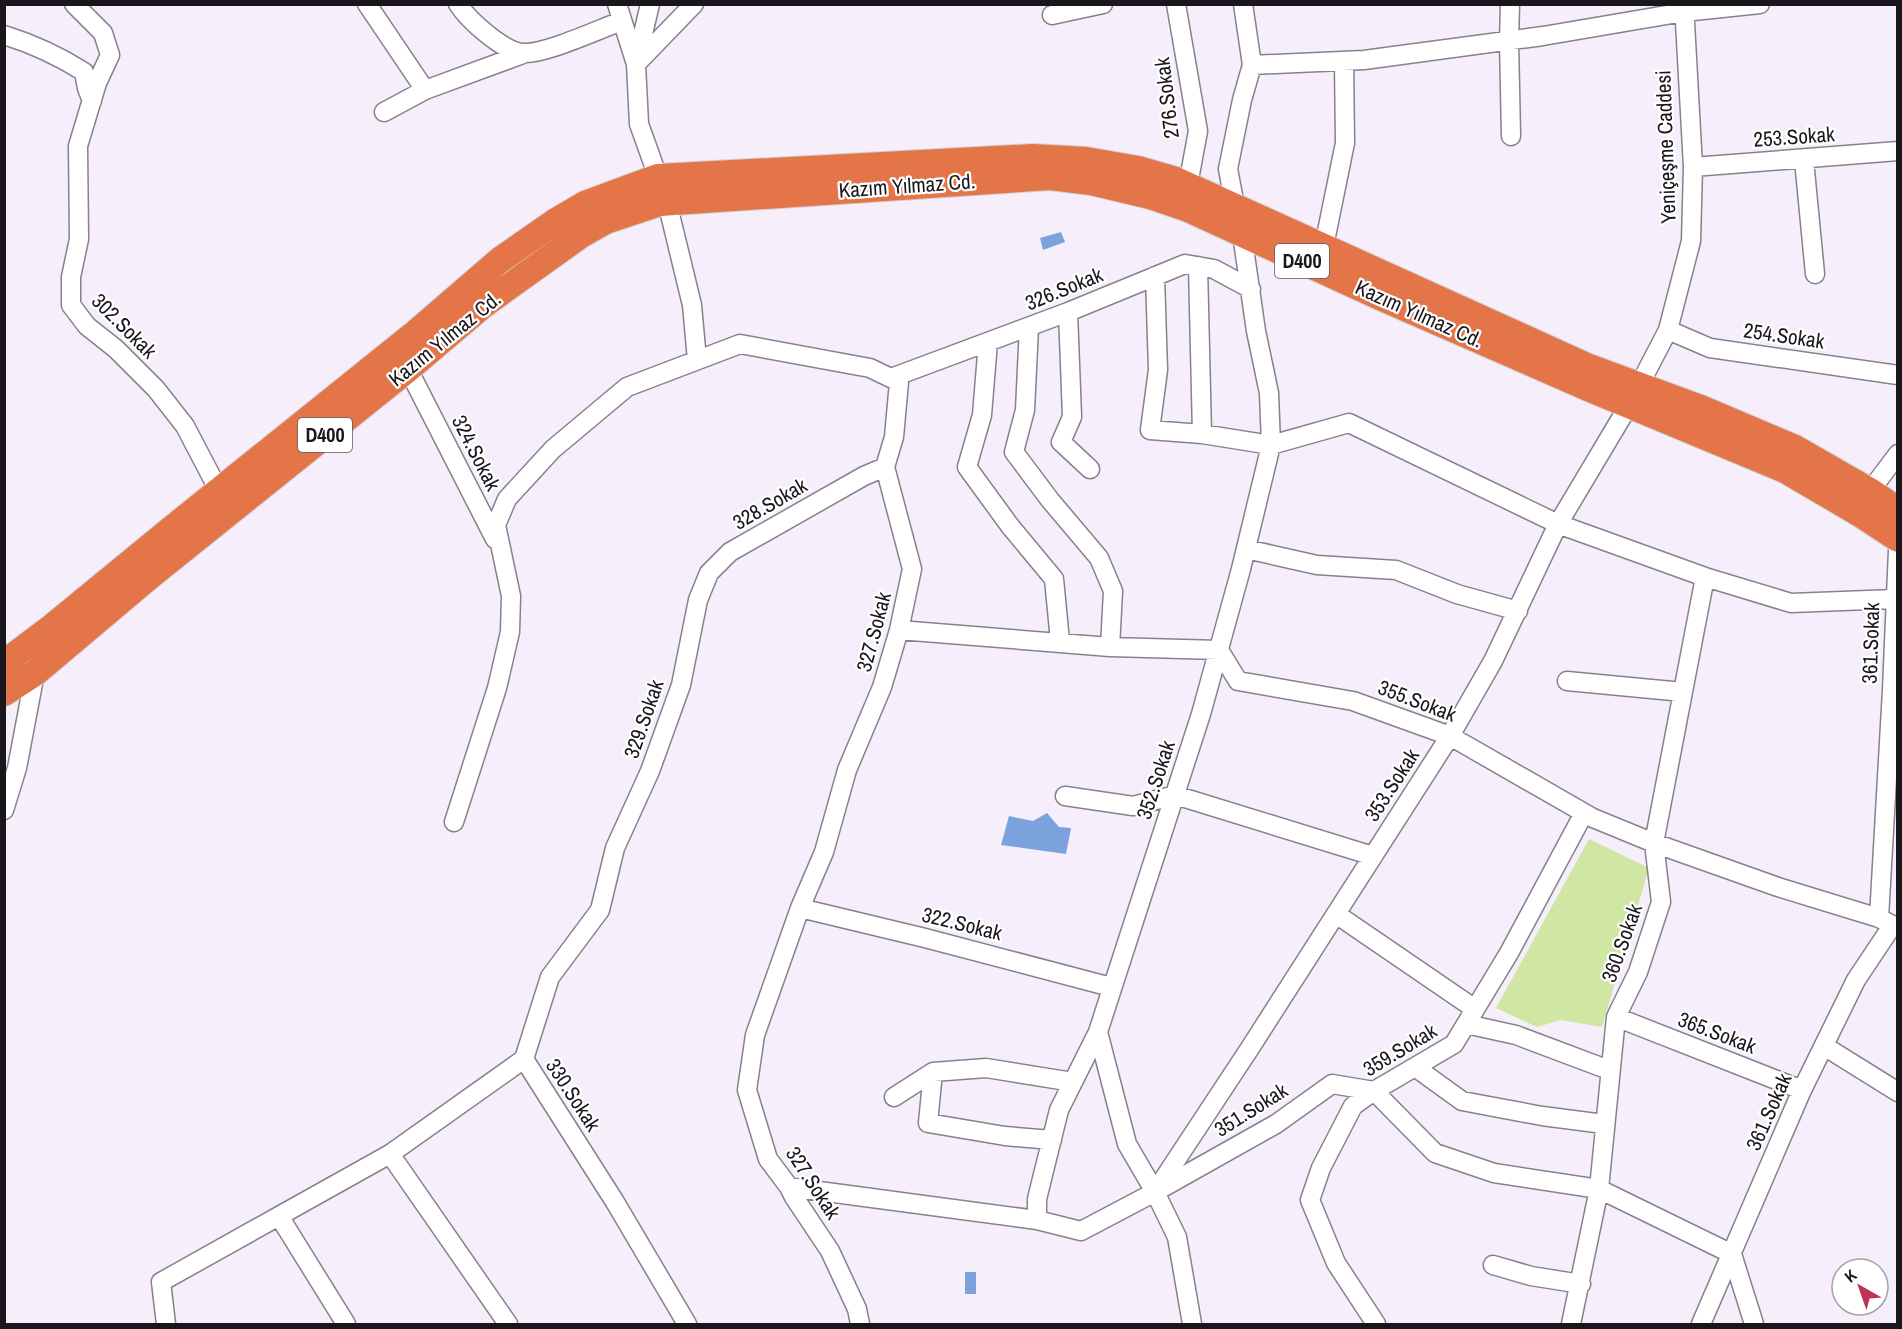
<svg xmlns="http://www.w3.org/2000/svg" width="1902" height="1329" font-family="'Archivo Narrow',sans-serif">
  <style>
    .green { fill: #cfe7a2 }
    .water { fill: #7ba2dd }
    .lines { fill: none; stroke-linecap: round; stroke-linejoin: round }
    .minor-casing { stroke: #87818c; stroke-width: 21 }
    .highway-casing { stroke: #d1d1d1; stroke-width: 28 }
    .minor { stroke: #fff; stroke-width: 18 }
    .highway { stroke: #e47549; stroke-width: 26 }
    .labels { text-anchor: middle; stroke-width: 4.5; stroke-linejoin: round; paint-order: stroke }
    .shield { fill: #fff; stroke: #5e5d5f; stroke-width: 1.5 }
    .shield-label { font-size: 20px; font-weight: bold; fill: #19171b }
    .street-label { font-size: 21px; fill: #19171b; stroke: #fff }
  </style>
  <rect width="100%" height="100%" fill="#f6eefb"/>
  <path class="green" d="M1589,839L1649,868L1602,1027L1561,1020L1537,1027L1496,1008Z"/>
  <path class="water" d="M1061,232L1065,242L1043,250L1040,238Z
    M1047,813L1059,827L1071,828L1066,854L1001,845L1009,816L1033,821Z
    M965,1272H976V1294H965Z"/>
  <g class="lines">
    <defs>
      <path id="minor" d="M74,4L103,33L110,55L97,83L78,146L79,239L71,277V305L87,326L116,349L156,389L185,426L219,491
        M367,4L425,90
        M458,4C468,20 505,53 524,53C546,54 599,29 622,21
        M617,4L636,64L694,4
        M650,4L636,64L639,124L658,177
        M1176,4L1198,131L1188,185
        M1510,4L1509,41L1511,136
        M1052,15L1103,4
        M4,35C33,44 59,56 84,72L87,88L92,101
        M1252,65L1364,60L1543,36L1684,12L1760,4
        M384,112L425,90L523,54
        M1804,160L1815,274
        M1693,167L1898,151
        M667,202L692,305L697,360
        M1235,206L1228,169L1242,100L1252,65L1243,4
        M1324,246L1345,143L1344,61
        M1198,266L1202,434L1271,445L1349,423L1558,524L1705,577L1791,603L1894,599
        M1155,276L1158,370L1150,430L1202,434
        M1068,312L1072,417L1061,442L1090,469
        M1029,327L1025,410L1014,452L1050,500L1099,558L1113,591L1110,647
        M1668,330L1710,348L1898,375
        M988,342L982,415L967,467L1010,526L1054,579L1060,641
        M408,369L495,539
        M891,378L1068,312L1185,264L1214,269L1251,289
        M1870,491L1898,454
        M1246,549L1317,565L1396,570L1457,594L1518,611
        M899,630L1110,647L1219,650L1238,681L1353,701L1450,736L1593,818L1654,843L1778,887L1879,918L1898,928
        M1567,681L1683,692
        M1065,796L1133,806L1175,795L1373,856
        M4,810L17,768L35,673
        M454,822L497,688L510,632L511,596L496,525L507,499L553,449L627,387L740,344L870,368L899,382L894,437L885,467L912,569L899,630L882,687L847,770L824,852L800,908L755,1035L747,1090L768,1159L789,1187L794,1197L830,1251L857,1309L860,1324
        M800,908L925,938L1111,987
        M1336,914L1475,1009
        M1879,918L1892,690L1898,550
        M1616,1017L1802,1090
        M1466,1024L1516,1035L1609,1070
        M1098,1032L1059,1110L1037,1199V1220L1081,1231L1155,1192L1276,1124L1332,1084L1374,1091L1435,1153L1494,1173L1599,1189L1732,1254L1754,1324
        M1824,1046L1898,1092
        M1415,1067L1462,1101L1542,1116L1604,1124
        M933,1072L928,1123L1005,1136L1052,1140
        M894,1097L933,1072L986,1068L1073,1082
        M789,1187L1037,1220
        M1155,1192L1250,1048L1450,736L1493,661L1558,524L1629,405L1668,330L1691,241L1693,167L1684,4
        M279,1216L390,1154
        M1493,1265L1531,1276L1581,1284
        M166,1324L161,1282L279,1216L346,1324
        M508,1324L390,1154L524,1059
        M687,1324L615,1202L524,1059L550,977L600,910L615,848L650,771L681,685L698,600L709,573L730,552L864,476L885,467
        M1192,1324L1177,1237L1155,1192L1127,1144L1098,1032L1201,714L1241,569L1271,445L1269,393L1256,331L1242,234
        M1376,1324L1336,1263L1310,1200L1321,1168L1353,1106L1374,1091L1454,1044L1509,953L1584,813
        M1571,1324L1599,1189L1616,1017L1638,972L1661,902L1654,843L1705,577
        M1701,1324L1802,1090L1856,980L1892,926"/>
      <path id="highway" d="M4,663L48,630L170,530L413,335L500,260L556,221L585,204L658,177L1033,157L1086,160L1138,169L1176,180L1589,367L1703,409L1795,448L1870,491L1898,510
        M4,693L35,673L150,576L408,369L482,306L581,235L606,221L660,203L1050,177L1091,182L1150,196L1188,209L1382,298L1588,388L1785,470L1860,514L1898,539"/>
    </defs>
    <use href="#minor" class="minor-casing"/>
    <use href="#highway" class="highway-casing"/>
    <use href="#minor" class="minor"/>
    <use href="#highway" class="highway"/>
  </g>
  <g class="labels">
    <g class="shield">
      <rect x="1275" y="244" width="54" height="34" rx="4.5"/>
      <rect x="298" y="418" width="54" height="34" rx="4.5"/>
    </g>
    <g class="shield-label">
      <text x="1302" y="268">D400</text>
      <text x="325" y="442">D400</text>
    </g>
    <g class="street-label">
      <text transform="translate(1167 98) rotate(-97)" y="7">276.Sokak</text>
      <text transform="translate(1794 137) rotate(-4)" y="7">253.Sokak</text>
      <text transform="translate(1666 147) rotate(-92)" y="7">Yeniçeşme Caddesi</text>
      <text transform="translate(907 186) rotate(-4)" y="7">Kazım Yılmaz Cd.</text>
      <text transform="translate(1064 289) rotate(-22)" y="7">326.Sokak</text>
      <text transform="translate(1419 314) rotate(24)" y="7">Kazım Yılmaz Cd.</text>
      <text transform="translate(124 326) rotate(45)" y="7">302.Sokak</text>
      <text transform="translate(1784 336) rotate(8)" y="7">254.Sokak</text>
      <text transform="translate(445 339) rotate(-39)" y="7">Kazım Yılmaz Cd.</text>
      <text transform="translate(476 453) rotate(63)" y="7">324.Sokak</text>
      <text transform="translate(770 504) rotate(-30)" y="7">328.Sokak</text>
      <text transform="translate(874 632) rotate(-75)" y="7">327.Sokak</text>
      <text transform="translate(1871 643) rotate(-88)" y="7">361.Sokak</text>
      <text transform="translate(1417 701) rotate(21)" y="7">355.Sokak</text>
      <text transform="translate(644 719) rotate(-71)" y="7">329.Sokak</text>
      <text transform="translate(1156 780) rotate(-72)" y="7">352.Sokak</text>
      <text transform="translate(1392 785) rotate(-57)" y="7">353.Sokak</text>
      <text transform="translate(962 924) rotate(14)" y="7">322.Sokak</text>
      <text transform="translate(1622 943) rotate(-70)" y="7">360.Sokak</text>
      <text transform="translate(1717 1033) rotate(21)" y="7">365.Sokak</text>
      <text transform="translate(1400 1050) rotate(-31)" y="7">359.Sokak</text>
      <text transform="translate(573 1095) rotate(57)" y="7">330.Sokak</text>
      <text transform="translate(1251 1110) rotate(-32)" y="7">351.Sokak</text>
      <text transform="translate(1769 1112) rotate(-66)" y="7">361.Sokak</text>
      <text transform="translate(813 1183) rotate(57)" y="7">327.Sokak</text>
    </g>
  </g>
  <rect width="1902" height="1329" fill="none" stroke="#19171b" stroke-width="12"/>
  <g transform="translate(1860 1287) rotate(320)"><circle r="28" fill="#ffffff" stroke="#a3a2a4" stroke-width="1.5"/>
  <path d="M0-4.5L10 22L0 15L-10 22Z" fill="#c03057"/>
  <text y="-9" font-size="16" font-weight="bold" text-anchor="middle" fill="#19171b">K</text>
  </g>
</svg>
